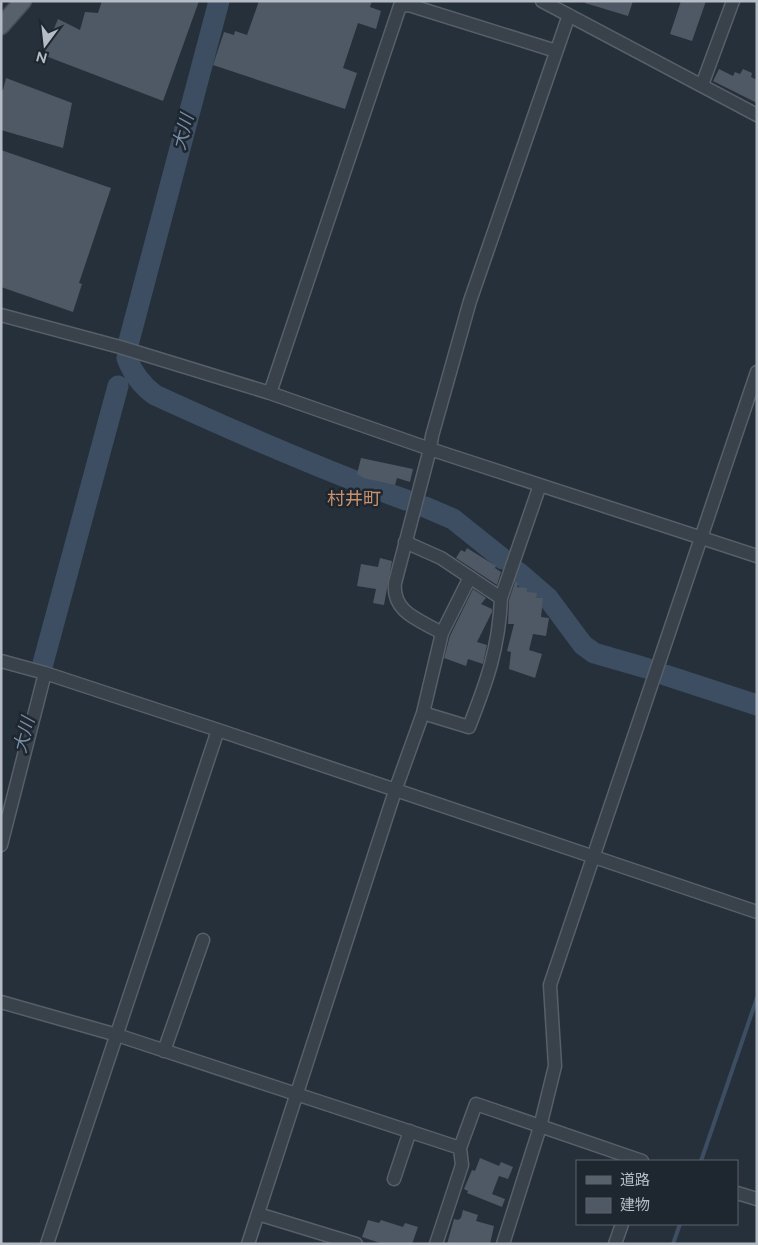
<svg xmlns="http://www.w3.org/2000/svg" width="758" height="1245" font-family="Raleway,'Noto Sans JP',sans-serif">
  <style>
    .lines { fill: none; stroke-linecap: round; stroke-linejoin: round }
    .stream { stroke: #3d4e62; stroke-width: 4 }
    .river { stroke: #3d4e62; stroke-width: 21 }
    .building { fill: #4f5965 }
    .minor-casing { stroke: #575f69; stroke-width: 15 }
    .major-casing { stroke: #454d57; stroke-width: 19 }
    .minor { stroke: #39414b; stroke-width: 12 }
    .major { stroke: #57616b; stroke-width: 16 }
    .labels { text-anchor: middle; stroke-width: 5; stroke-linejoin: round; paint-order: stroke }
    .water-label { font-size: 18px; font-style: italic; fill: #788ea7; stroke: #1e2630 }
    .neighbourhood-label { font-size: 18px; fill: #ca916c; stroke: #1e2630 }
  </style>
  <rect width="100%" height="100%" fill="#26303b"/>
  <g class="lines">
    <path class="stream" d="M701,1161L757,998
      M673,1244L680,1224"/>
    <path class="river" d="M129,341L219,1
      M127,358C133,374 141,385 155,395C238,433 320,469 406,500
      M425,507L453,519L503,559
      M518,572L548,598L583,645L594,653L646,668
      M42,667L118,386
      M665,675L757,705"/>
  </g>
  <path class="building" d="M102,1H199L163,101L43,55L58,19L80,30L85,12L98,13Z
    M259,1H372L370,7L381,11L376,29L358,23L343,68L357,73L345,109L213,65L224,32L234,35L235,31L247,35Z
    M585,1H633L628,16L585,3Z
    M681,1H706L692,41L670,34Z
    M719,69L733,76L735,72L740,74L743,69L752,73L751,77L757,80V103L713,81Z
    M6,78L72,103L63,148L1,130V90H3Z
    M1,150L111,188L79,283L82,284L73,312L1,287Z
    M361,458L413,469L410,482L397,478L395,485L364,478L357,474Z
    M467,548L496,566L495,568L501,572L497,585L456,558L461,550L465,552Z
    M380,558L392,561L384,605L373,603L376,589L357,586L361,564L378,567Z
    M515,582L518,583L517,587L527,588V592L537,593L536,598H543L541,617L549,618L546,636L533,634L529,650L542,654L535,678L509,669L511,652L507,651L514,624H508L509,600Z
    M473,589L486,598L481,604L492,609V612L477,642L487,645L483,664L468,659L466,666L444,658L450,636Z
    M480,1158L499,1166L501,1162L513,1167L508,1179L499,1176L492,1194L505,1199L502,1207L467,1193L468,1191L464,1189L472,1170L475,1171Z
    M463,1210L478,1215L476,1221L494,1226L490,1244H447L454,1219L458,1220L461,1218Z
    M368,1220L379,1223L381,1220L403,1227L405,1223L418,1227L412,1244H383L362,1237Z"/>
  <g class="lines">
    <defs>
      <path id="minor" d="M542,1L757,115
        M702,85L733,1
        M1,315L120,347L270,393L430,449L757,556
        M270,393L400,6L409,5L556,51
        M405,542L441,558L501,598C499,648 487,681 469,727L423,713
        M501,598L540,485
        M442,633L470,577
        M1,661L45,673L218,730L757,912
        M1,845L45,673
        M1,1002L117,1035L460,1148
        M164,1051L203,940
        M394,1179L410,1131
        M737,1193L757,1199
        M258,1214L356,1244
        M47,1244L218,730
        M248,1244L395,791L423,713L442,633C420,620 392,613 395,583L430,449L432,436L470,301L569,15
        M436,1244L462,1165L460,1148L476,1104L642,1161
        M503,1244L540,1127L555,1066L550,985L757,372
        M615,1244L622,1224"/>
      <path id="major" d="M1,26L23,1"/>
    </defs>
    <use href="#minor" class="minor-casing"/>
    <use href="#major" class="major-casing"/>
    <use href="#minor" class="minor"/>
    <use href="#major" class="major"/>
  </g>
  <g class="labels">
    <g class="water-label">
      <text transform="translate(183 132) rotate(-75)" y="6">大川</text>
      <text transform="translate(24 735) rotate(-75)" y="6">大川</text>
    </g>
    <g class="neighbourhood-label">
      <text x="354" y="505">村井町</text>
    </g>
  </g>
  <rect width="758" height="1245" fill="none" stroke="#b5bcc6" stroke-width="5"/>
  <rect x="576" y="1160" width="162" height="65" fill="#1e2630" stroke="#5a626c"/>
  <rect x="586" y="1176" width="25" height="8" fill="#57616b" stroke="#5a626c"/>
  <text x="620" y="1185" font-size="15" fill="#b5bcc6">道路</text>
  <rect x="586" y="1198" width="25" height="15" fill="#4f5965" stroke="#5a626c"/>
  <text x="620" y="1210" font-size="15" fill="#b5bcc6">建物</text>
  <g transform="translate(45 45) rotate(195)" stroke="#1e2630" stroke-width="4" paint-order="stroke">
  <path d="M0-4L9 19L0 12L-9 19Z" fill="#b5bcc6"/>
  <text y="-8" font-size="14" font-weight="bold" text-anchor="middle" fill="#b5bcc6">N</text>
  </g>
</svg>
